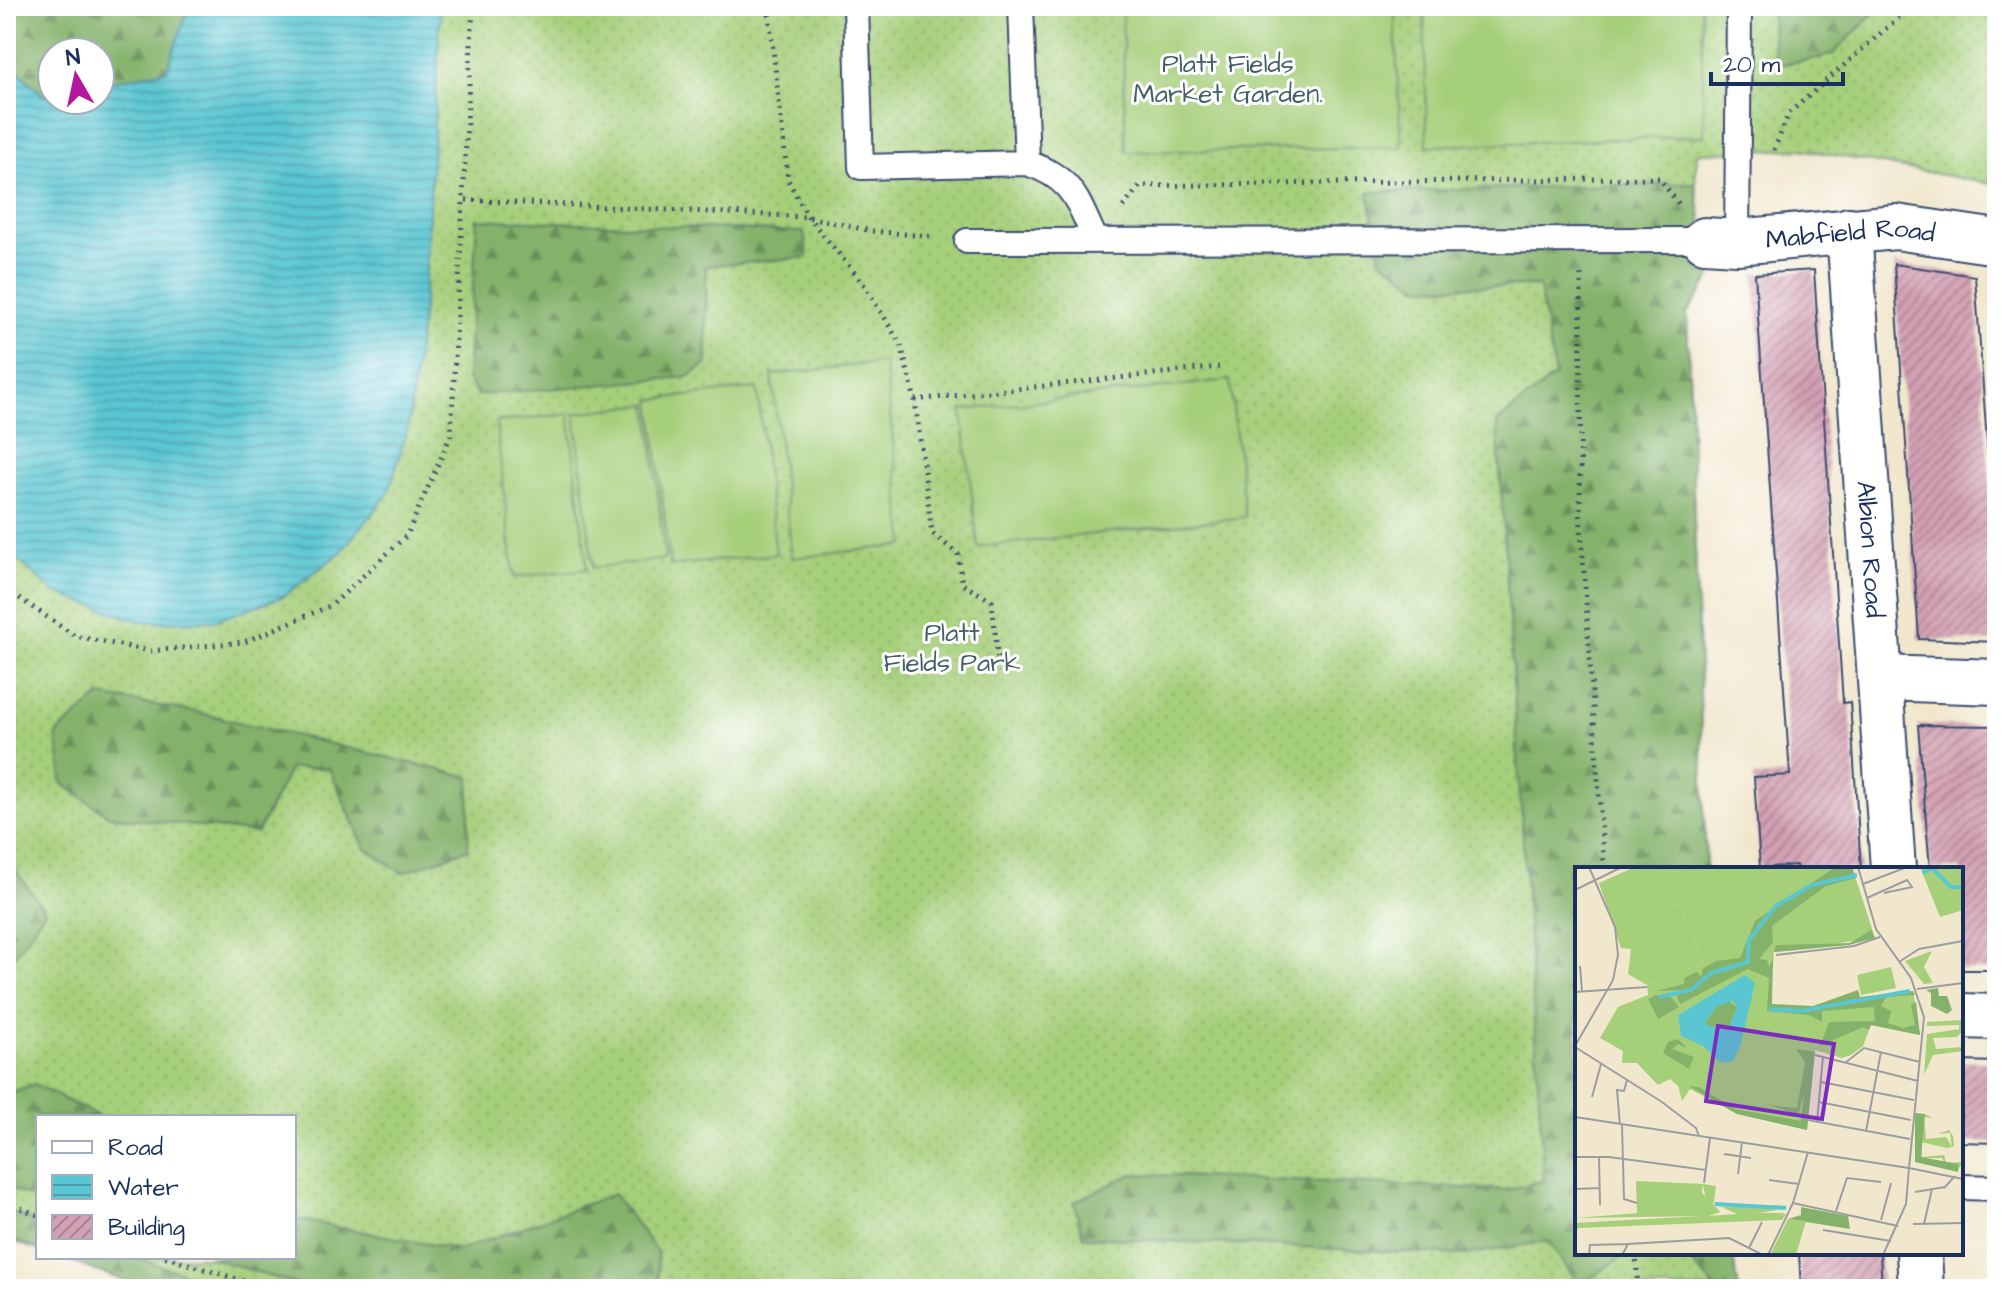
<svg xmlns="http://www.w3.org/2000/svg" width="2003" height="1295" font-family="'Architects Daughter',sans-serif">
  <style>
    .grass { fill: url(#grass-dots); stroke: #607f6c; stroke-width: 2; fill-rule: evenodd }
    .forest { fill: url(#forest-firs); stroke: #507064; stroke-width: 2 }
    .garden { fill: #a6cf7a; stroke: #607f6c; stroke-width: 2 }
    .water { fill: url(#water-rules); stroke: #3a7a98; stroke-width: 2 }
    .building { fill: url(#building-hatch) }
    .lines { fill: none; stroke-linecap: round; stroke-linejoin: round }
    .lane-casing { stroke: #3b4b6f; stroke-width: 28 }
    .street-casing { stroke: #3b4b6f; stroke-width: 48 }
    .path { stroke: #3b4b6f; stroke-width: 5; stroke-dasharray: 2 6; stroke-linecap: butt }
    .lane { stroke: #fff; stroke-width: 24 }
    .street { stroke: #fff; stroke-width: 44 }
    .labels { text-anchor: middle; stroke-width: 6; stroke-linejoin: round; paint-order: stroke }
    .park-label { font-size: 26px; fill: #455f66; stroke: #fff }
    .street-label { font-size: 26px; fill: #1b2f5e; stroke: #fff }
    .inset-river { fill: none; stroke: #5ac6d1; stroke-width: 4 }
    .inset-road { fill: none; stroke: #9b9da1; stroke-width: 2 }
    .view { fill: #7b2cbf; fill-opacity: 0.15; stroke: #7b2cbf; stroke-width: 4 }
    .inset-edge { fill: none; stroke: #1b2f5e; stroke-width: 4 }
  </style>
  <defs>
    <pattern id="grass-dots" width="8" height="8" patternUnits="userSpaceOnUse" patternTransform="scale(2)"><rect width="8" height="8" fill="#a6cf7a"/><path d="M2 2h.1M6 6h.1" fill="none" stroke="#8eb26c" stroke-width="1.8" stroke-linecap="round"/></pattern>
    <pattern id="forest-firs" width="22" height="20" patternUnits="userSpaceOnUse" patternTransform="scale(2)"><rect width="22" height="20" fill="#84b26a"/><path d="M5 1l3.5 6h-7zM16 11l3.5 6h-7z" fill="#6b915a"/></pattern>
    <pattern id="water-rules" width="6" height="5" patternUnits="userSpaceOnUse" patternTransform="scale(2)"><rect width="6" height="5" fill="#5ac6d1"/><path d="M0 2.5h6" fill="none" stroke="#4aa1ad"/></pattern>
    <pattern id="building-hatch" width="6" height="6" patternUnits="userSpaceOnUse" patternTransform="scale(2)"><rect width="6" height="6" fill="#d3a0b2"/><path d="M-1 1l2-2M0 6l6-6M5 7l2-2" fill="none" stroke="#aa8394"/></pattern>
  </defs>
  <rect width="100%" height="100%" fill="#fff"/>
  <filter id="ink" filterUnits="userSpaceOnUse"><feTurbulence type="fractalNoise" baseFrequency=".0125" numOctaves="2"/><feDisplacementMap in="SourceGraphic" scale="16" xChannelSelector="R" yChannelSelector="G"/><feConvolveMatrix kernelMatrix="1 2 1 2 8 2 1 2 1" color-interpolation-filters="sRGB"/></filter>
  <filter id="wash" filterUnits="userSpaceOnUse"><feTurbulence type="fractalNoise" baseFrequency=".006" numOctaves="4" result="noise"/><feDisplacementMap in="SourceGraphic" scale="32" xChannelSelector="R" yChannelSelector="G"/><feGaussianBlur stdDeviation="1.8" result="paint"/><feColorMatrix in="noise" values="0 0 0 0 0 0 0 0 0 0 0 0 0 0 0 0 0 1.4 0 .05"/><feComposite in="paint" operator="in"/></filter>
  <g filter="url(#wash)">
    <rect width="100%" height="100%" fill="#f1e7cd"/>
    <path class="grass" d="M6,6H1997V185L1801,149L1697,153L1695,183L1711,277L1687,313L1706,869H1577V1253H1732L1739,1289H148L58,1257H294V1117H38V1250L6,1238ZM52,52H100V100H52Z"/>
    <path class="forest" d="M6,6H189L167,70L100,84V52H52V95L44,97L6,60Z
      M1771,6H1881L1832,55L1775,66Z
      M1695,183L1711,277L1687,313L1706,869H1577V1253H1621V1258L1579,1285L1548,1241L1465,1255L1083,1237L1074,1202L1132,1174L1508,1190L1544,1180L1497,422L1555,376L1539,286L1419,287L1380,259L1368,192Z
      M477,219L804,232L808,257L706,266L707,364L688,377L478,395L467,379Z
      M100,696L196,712L470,777L468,849L402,873L365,848L329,768H290L257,833L109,816L63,784L56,734Z
      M6,857L45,911L10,962H6Z
      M34,1084L100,1117H38V1200L6,1187V1094Z
      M614,1194L657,1252L659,1289H311L208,1257H294V1219L460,1250Z
      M6,1210L38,1223V1250L6,1238Z
      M1683,1253H1732L1739,1289H1712L1714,1286Z
      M58,1257H134L232,1289H148Z"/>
    <path class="garden" d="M1122,6H1394L1401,147L1126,152Z
      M1424,6H1701L1704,136L1427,146Z
      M884,362L905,545L792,558L772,375Z
      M1230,380L1245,517L978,547L962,410Z
      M757,388L776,554L670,566L651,400Z
      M648,404L665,559L593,568L575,413Z
      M569,414L587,569L514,577L496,422Z"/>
    <path class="water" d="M189,6H441L424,298L408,427L388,494L341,552L284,596L214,621L142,622L55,593L6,549V60L44,96L52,95V100H100V84L167,70Z"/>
    <g id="blocks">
      <path class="building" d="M1894,264L1975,276L1993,525L1997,642L1919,639Z
        M1814,270L1843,703L1850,702L1861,869H1797L1796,865L1760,868L1754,777L1790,775L1755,274Z
        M1918,725L1997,726V970H1961V869H1930Z
        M1961,1061L1997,1062V1143L1961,1142Z
        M1799,1253H1880L1882,1289H1801Z"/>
    </g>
  </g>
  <g filter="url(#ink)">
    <use href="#blocks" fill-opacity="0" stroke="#3b4b6f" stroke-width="2"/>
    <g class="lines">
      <defs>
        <path id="lane" d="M856,6L861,167L1027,163C1073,178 1077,200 1096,241
          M1021,6L1027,163
          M967,241L1705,240
          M1737,242L1739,6
          M1961,1187L1997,1188"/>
        <g id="street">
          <path id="s1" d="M1849,230L1893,869"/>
          <path id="s2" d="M1705,240L1737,242L1896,227L1997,242"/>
          <path d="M1880,678L1997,682"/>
          <path d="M1961,1016L1997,1017"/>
          <path d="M1919,1253L1921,1289"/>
        </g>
      </defs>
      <use href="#lane" class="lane-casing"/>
      <use href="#street" class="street-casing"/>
      <path class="path" d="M768,6L788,180L808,217L863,283L901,345L915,400L932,533L958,554L962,584L992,601L999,672
        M1774,150L1789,113L1912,6
        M466,200L808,217L872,231L935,237
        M1123,207L1140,186L1659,178L1681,207
        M1581,275L1580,512L1604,869
        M915,400L1219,367
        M6,589L75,636L150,651L244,642L332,605L407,535L451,435L473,6
        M6,1202L38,1215
        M1636,1253L1638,1289
        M165,1257L270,1289"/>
      <use href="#lane" class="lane"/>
      <use href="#street" class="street"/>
    </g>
  </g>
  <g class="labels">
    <g class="park-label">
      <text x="1228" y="72">Platt Fields<tspan x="1228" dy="30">Market Garden.</tspan></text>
      <text x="952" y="641">Platt<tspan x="952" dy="30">Fields Park</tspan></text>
    </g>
    <g class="street-label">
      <text dy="9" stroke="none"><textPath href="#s2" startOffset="146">Mabfield Road</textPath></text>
      <text dy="9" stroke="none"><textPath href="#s1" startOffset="320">Albion Road</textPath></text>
    </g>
  </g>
  <g transform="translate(1575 867)">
    <rect width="388" height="388" fill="#f1e7cd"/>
    <path d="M56,0H277L300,71L199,85L194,142L212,144L338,124L345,168L296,158L288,179L276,188L267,191L240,183L232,263L162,247L115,222L107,234L103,219L95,212L83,218L62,196H47L48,184L25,171L43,140L73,128L72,118L129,96L105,40L89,36ZM357,84L349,100L358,116L349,117L330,94ZM387,153L388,164L382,170L358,171L361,182L388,180V184L358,188L349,208L352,167L384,162V158L352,159V155ZM350,247L357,251L349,250L351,272L371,270L377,280L375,266L363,267L374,263L378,269L379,279L377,280L372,281L346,275L347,290L369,288L371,296L387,295L383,304V297H370L367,291H346L345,281L348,252ZM128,317L141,319L139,335L148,340L214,338L187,340L203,343L183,346H206L211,347L207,353L3,361L0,366V356L126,349L0,351L141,340L145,345L134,349L162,347L131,333Z" fill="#a6cf7a"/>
    <path d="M277,0L281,11L251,19L197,59L198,75L184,92L192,93L194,100L198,91L197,137L238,139L283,123L285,130L338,124L340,128L311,130L306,139L316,144L313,156L328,161L340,158L336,138L341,135L345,168L296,158L294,163L288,160L245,179L254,155L300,154L299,140L247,144V155L234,148L192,144L194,111L173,102L105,137L101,127L108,123L81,124L109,117V111L122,105L127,110V102L141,94L165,91L180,54L259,1ZM296,63L300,71L274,78L199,85L201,78L275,76ZM363,121L364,129H372L377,143L372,147L356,139V126L351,123ZM81,128L96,130L104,140L83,152L73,132ZM154,134L162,141L152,164L129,157L142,139ZM103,172L112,181L103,177L97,182L119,190L114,202L88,186L93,175ZM221,182L240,185L232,263L162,247L114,219L124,220L160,242L226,254L229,227L223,248L194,238L222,241L230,195ZM340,246L350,247L346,290L383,297V305L340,295ZM226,340L273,349L275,362L213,352L226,348Z" fill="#84b26a"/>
    <path d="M60,0L89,36L105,40L129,96L72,118L53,107L56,82L46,81L24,16ZM345,0H388V43L365,50ZM316,100L321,121L286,128L282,108ZM61,314L128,317L127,326L141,340L62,348ZM213,352L231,354L221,388H195Z" fill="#a6cf7a"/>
    <path d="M170,108L180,116L165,180L158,194L146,196L128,179L106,169L103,148ZM158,134L162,141L152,164L129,157L142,139Z" fill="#5ac6d1" fill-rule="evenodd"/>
    <path class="inset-river" d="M348,6L357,1L376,20H388M84,130L116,123L136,106L173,95L174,73L201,39L237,18L282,8M194,142L226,144L335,124M140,337L211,341"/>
    <path class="inset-road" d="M288,17L332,0M0,23L47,0M292,31L332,13L337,20L309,26M201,88L279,79L305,70M324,95L344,82L388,74M5,99L7,124M342,122L388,116M0,125L72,120M0,179L38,113L43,88L40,60L14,0M0,180L87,235L121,261L124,269M240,188L343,214M270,196L289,181L345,195M246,215L339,233M17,230L26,197M244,235L336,253M0,250L334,301L349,150L336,111L301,62L283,0M233,253L335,272M242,255L248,189M45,258L42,223L49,224L52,213M47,258L49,332L62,336M291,264L306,185M149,287L176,291M0,290H34L131,303M24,290L25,338M163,307L167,275M194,313L224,317M129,316L135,271M0,322L25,321M340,325L370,320L380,309M218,336L323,359M261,344L272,311L306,315M306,353L316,316M338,357L388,356M349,357L357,322M248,363L316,374M174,381L187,355M14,388L15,378L53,377M47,388L53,377L154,371L188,388M193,388L218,336L233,285M308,388L331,337L334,301L388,312"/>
    <path class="view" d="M143,159L259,177L247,252L131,234Z"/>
    <rect width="388" height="388" class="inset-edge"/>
  </g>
  <rect width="2003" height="1295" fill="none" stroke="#fff" stroke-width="32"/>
  <rect x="36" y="1115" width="260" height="144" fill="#ffffff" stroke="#a4acbf" stroke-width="2"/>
  <rect x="52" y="1141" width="40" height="12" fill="#ffffff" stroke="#a4acbf" stroke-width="2"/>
  <text x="108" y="1155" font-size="24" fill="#1b2f5e">Road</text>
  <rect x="52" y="1175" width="40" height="24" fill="url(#water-rules)" stroke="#a4acbf" stroke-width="2"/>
  <text x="108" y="1195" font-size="24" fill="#1b2f5e">Water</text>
  <rect x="52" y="1215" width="40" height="24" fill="url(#building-hatch)" stroke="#a4acbf" stroke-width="2"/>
  <text x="108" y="1235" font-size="24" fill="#1b2f5e">Building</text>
  <g transform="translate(76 76) rotate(351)"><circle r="38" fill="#ffffff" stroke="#a4acbf" stroke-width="2"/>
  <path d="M0-6L14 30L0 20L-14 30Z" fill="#b5179e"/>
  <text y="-12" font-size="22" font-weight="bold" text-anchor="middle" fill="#1b2f5e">N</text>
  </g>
  <path d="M1711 72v12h132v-12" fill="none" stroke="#1b2f5e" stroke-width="4"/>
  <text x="1723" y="72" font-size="24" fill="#1b2f5e" stroke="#ffffff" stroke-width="6" paint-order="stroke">20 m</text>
</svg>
